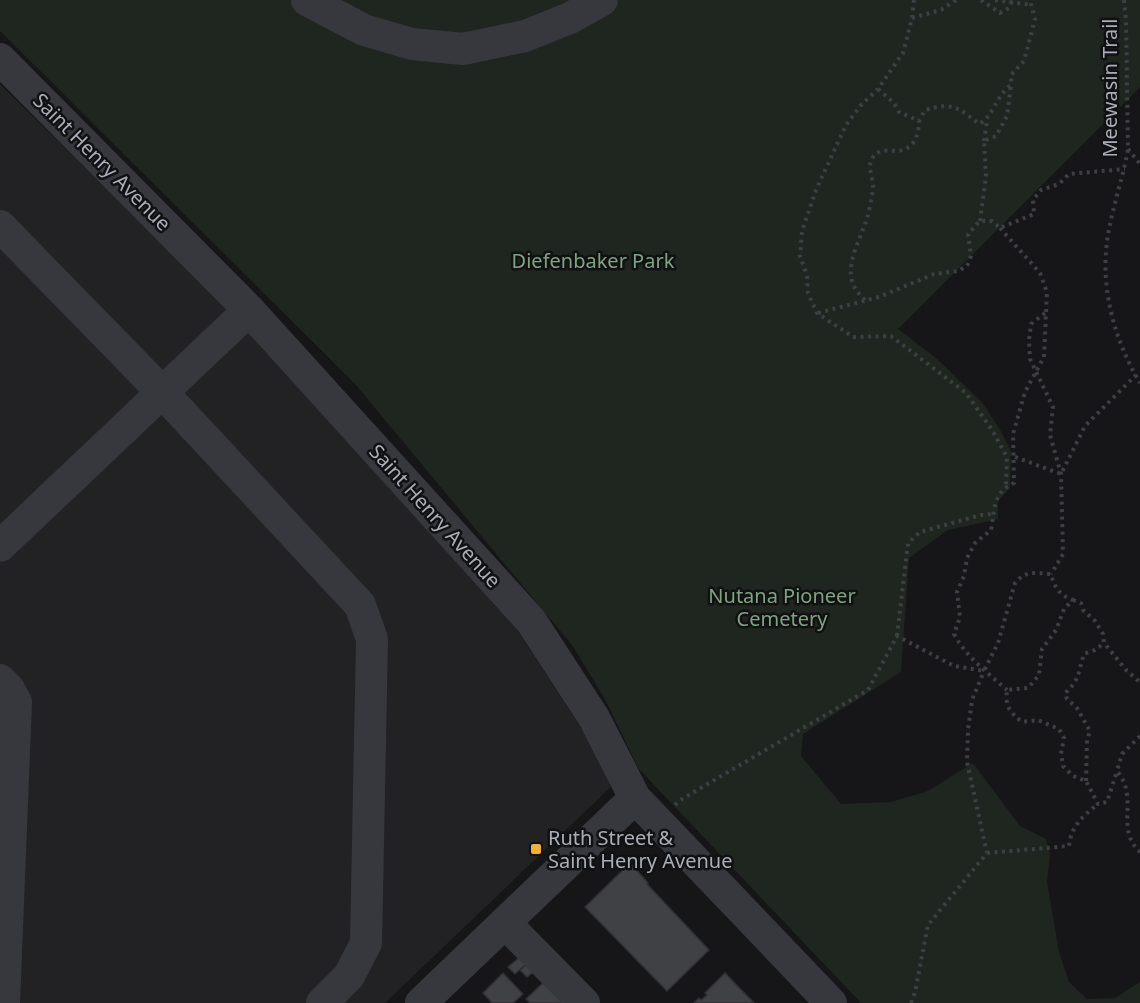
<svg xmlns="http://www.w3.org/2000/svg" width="1140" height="1003" font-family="'Noto Sans',sans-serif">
<rect width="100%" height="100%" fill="#161618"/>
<!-- built -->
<path fill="#222225" d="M0,84l215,211 299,330 102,157 -231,221h-385z"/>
<!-- green -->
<path fill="#1e261f" d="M0,0h1140v87l-242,242 38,29 46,44 20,31 9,18 -1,37 -12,13v18l-50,11 -39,28 -8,114 -98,62 -2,22 40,48 50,-2 37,-11 45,-28 47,63 26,13 4,15 -3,28 12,70 10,30 18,17 28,-1 25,-16v21h-279l-223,-235 -32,-67 -34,-56 -217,-261 -355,-353z"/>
<!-- building -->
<g fill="#404145" stroke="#303034" stroke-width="1.5">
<path d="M630,863l18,20 -1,1 62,66 -42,41 -82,-84z"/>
<path d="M520,957l6,7 -11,10 -7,-7z"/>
<path d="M526,965l7,7 -6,5 -7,-7z"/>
<path d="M503,973l20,21 -10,9h-21l-9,-10z"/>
<path d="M725,973l29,30h-60l5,-5 2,2 6,-5 -2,-2z"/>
<path d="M546,980l21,23h-37l-4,-4z"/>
</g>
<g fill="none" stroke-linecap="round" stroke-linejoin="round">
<!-- path -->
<g stroke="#3d3f44" stroke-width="4" stroke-dasharray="3 4.5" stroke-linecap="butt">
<path d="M914,0l-2,18 -9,35 -25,36 -17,16 -15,20 -30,65 -14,41 -2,26 7,18 1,18 9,20 36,24 38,-1 75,57 26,37 15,27 -1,29"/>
<path d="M981,0l19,13 9,-5 3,-8"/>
<path d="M995,0l37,5"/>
<path d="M1124,0l2,21 2,128c-4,24 -12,47 -17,71 -14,57 0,114 29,163"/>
<path d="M912,18l29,-8 15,-10"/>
<path d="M878,89l16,14 5,9 20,9 6,-11c27,-8 33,-3 54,14 14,-7 17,-28 32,-39v-10l13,-14 11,-42 -5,-19"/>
<path d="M984,141l3,-20"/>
<path d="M1128,149l12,15"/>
<path d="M980,221l6,-45 -2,-35 12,-5 11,-20 4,-31"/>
<path d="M1000,228l40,45 7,19 -3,65 -19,35 -12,42 1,49c-22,10 -19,27 -23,47l-16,13 -8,15 -3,18 -7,16 3,25 -6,17c13,24 34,39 53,56"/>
<path d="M865,300c-7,-7 -12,-12 -14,-23 -2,-18 8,-36 14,-53 3,-6 7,-28 8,-35 1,-10 -7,-23 0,-32 8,-11 20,-4 30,-7 13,-4 16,-18 16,-29"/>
<path d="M818,313l61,-16 55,-23 24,-3 9,-5 4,-10 -3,-22 12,-13h12l8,7 34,-14 -1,-14 8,-10 18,-6 10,-10 56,-5"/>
<path d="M1045,313l-14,11 -2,16 1,19 23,48 -3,28 11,39 2,80 -12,20"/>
<path d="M1015,457l46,17 24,-48 51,-51"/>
<path d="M1073,600l8,3 2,7 12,11 8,13 1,9 23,28 13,11"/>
<path d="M897,636l11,-93 12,-11 61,-17 12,-1"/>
<path d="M1140,736l-18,18 -5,17c23,27 -3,57 23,81"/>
<path d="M1086,781l1,-41 3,-9 -13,-23 -10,-9 -2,-6c15,-13 13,-21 19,-39l11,-4 9,-7"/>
<path d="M675,805l7,-6 186,-109 29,-54 57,30 30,5 14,-28 17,-60c11,-13 20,-10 36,-9 3,13 9,22 22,26l-9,9 -8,21 -14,19 -3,26 -11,13 -21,2c-2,17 3,22 15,32l16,-2 21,9 5,9 -3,16 2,12 10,10 13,5 12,23 9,-2 10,-31"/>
<path d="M987,853l82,-7c2,-20 14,-30 29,-42"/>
<path d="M911,1003l4,-11 13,-67 59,-72 -20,-91 1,-32 4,-30 12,-29"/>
</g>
<!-- minor -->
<g stroke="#37383d" stroke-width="32">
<path d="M307,0l57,30 48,14 51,5 62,-13 45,-18 32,-18"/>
<path d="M0,59l249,251 282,311 63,97 41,80 196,205"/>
<path d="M0,226l162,166 198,213 12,34 -6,304 -17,33 -27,27"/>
<path d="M0,546l249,-236"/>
<path d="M0,680l9,9 7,13 -12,301"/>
<path d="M505,923l79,80"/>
<path d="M421,1003l214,-205"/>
</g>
</g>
<!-- markers -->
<rect fill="#f2b134" stroke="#111113" stroke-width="2" x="530" y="843" width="12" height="12" rx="3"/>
<g text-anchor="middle" stroke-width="5" stroke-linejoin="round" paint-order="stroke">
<!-- street labels -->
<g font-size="20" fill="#a8adb8" stroke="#111113">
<text transform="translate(1110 88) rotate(-90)" y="7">Meewasin Trail</text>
<text transform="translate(102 162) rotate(45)" y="7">Saint Henry Avenue</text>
<text transform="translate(435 516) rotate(48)" y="7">Saint Henry Avenue</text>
</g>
<!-- park labels -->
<g font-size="20" fill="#7fa381" stroke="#111113">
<text x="593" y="268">Diefenbaker Park</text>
<text x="782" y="603">Nutana Pioneer<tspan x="782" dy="23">Cemetery</tspan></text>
</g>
<!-- poi labels -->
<g font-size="20" fill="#a8adb8" stroke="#111113" text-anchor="start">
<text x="548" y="845">Ruth Street &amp;<tspan x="548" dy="23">Saint Henry Avenue</tspan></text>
</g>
</g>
</svg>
